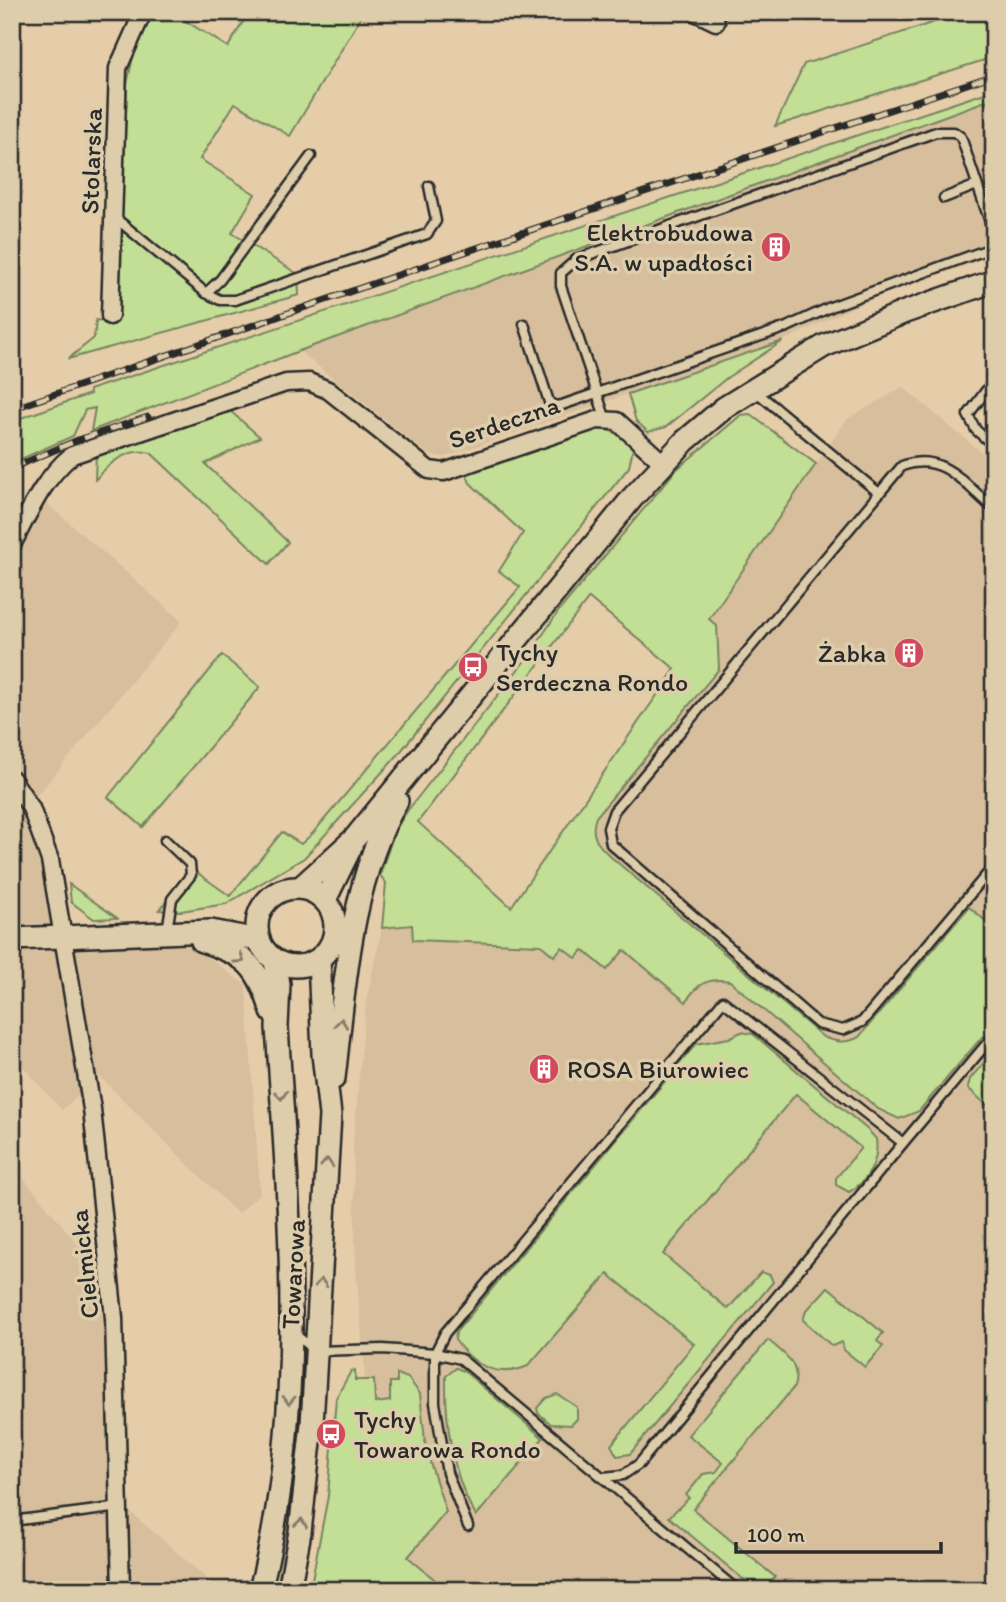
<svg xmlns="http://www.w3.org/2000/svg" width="1006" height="1602" font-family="Itim,sans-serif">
<rect width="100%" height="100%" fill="#e5cda9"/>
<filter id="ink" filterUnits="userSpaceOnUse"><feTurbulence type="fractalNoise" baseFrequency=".0143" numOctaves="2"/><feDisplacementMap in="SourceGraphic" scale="14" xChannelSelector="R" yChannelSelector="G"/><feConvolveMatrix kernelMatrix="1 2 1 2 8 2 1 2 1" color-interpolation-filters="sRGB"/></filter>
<g filter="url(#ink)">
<!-- built -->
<g fill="#d7be9d">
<path d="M994,98v157l-130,47 -81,39 -338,116 -16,-2 -130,-104z"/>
<path d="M903,387l91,76v1127h-659l18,-70 12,-149 -9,-103 -3,-124 13,-143 16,-73 130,-21 335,-488z"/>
<path d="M44,501l138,120 -142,171 -19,17 20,57 16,81 134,-2 55,40 14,208 -22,21 -139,-138 -37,34 -50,-56v-492z"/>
<path d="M12,1164l89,109 9,221 110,96h-208z"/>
</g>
<!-- green -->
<g fill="#c3de95" stroke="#778460" stroke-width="2" fill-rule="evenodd">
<path d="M153,12h18l57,35 21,-35h115l-74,124 -55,-33 -35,56 55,35 -23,39 66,41 1,21 -231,64 26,-21 2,-18 22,2 9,-238 8,-36z"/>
<path d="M966,12h28v45l-219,69 29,-62z"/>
<path d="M994,90v8l-695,253 -208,80 4,-23 -10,2 -12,26 -61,27v-42l78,-27 -1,-4z"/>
<path d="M783,341l-55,36 -62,50 -18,5 -12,-11 -8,-27z"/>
<path d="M229,410l31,27 -55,27 83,78 -19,22 -118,-111c-22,-7 -43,11 -56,27l1,-26z"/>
<path d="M750,414l66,50 -107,155 8,7 2,43 -123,148c-7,19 2,28 15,40l212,180c13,5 23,7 36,0l110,-130 25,21v95l-75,88 -20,8 -21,-10 -148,-128c-21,-4 -34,3 -44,21l-62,-52 -17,20 -24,-20 -7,8 -14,-11 -8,9 -13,-11 -128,-5 -1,-15 -30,3 4,-45 -6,-8 15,-45 13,-20 119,-152 31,-46 118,-142 65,-55zM589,598l86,71 -164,238 -93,-85z"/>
<path d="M589,428c18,1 32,3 44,20l-4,19 -232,289 -93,102 -78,46 -45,7 -22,-1 33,-41 38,27 52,-64 19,12 12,-11 207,-246 -21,-16 24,-38 -53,-50 -5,-13z"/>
<path d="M222,655l38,32 -117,140 -35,-30z"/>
<path d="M69,884l48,34 -23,1 -23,-17z"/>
<path d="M741,1032l12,2 116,97 7,8c3,21 -7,42 -27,53l-13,-7v-7l25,-30 -65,-54 -133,160 65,55 33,-37 9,3 3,7 -143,172 -13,2 -6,-11 83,-101 -86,-70 -80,92c-30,13 -54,0 -73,-26l1,-8 240,-288 33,-6z"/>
<path d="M994,1051v61l-26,-24 2,-9z"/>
<path d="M828,1287l55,46 -6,8 6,5 -18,21 -21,-17 -2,-8 -10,4 -29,-26 3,-9z"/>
<path d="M768,1340c16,14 33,23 26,47l-101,122 82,68 -5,7 6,6h-20l-87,-73 20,-19 -3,-3 17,-21 13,-2 7,-9 -35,-28z"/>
<path d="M456,1368l8,3 79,67 -67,78c-24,-40 -31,-94 -30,-140z"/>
<path d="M355,1370v10h19l1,23 15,-2v-19h7v-8l11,4 12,16 6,56 20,62 -38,45 39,33h-137l18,-94 8,-98 15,-27z"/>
<path d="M557,1394l20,13v12l-6,6 -20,-1 -13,-11 -1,-5 9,-10z"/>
</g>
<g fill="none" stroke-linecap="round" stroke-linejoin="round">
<!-- service casing -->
<g stroke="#2b2b2b" stroke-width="13">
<g id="service">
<path d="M944,198l33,-13"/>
<path d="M113,216l93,77 14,7h15l192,-66 9,-13 -7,-35"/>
<path d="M206,293l14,-13 91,-124"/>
<path d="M524,324l25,78 6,4 7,-1 225,-78 46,-21 161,-59"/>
<path d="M994,380l-26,35 8,15 18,16"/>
<path d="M754,390l125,103"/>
<path d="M606,420l-45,-134v-13l16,-14 359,-127h18l7,5 33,97"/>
<path d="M994,509c-30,-25 -51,-58 -92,-43l-288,345 -6,17 3,16 207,180 25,6 19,-8 132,-156"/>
<path d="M165,840l25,24 1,11 -19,24 -5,32"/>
<path d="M294,1334l23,17 66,-2 52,4 10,-20 278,-332 180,142 91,-108"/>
<path d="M603,1477l20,-2 16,-11 264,-321"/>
<path d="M12,1521l108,-14"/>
<path d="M468,1526l-21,-53 -12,-70v-50l26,6 276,231"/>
</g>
</g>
<!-- minor casing -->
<g stroke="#2b2b2b" stroke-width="21">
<g id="minor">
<path d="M695,12l21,10"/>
<path d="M110,316l8,-248 25,-56"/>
<path d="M12,545c17,-33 31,-66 60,-90l214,-72 23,-1 19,8 101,80 15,2 153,-52 20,1 46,42"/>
<path d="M12,779l19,29 19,52 42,249 22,209 7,272"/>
</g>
</g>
<!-- tertiary casing -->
<g stroke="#2b2b2b" stroke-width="26">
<g id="tertiary">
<circle cx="296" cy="927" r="39"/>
<path d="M300,888l55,-50 278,-341 52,-56 39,-33 100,-62 81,-34 89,-31"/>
<path d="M325,900l26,-53"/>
<path d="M12,939l199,-8 48,9"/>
<path d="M202,941c46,15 56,25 70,71"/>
<path d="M334,1078c11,-93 16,-195 63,-277"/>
<path d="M260,1590c48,-183 29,-376 17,-563l2,-43 -4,-23"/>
<path d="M289,1590l11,-58 12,-108 18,-309 -7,-61 -4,-95"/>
</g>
</g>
<!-- service -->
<use href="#service" stroke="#decdab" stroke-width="8"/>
<!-- minor -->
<use href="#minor" stroke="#decdab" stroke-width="16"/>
<!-- tertiary -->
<use href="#tertiary" stroke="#decdab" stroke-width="21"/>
<!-- rail casing -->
<g stroke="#2b2b2b" stroke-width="7">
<g id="rail">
<path d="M12,409l432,-150 550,-184"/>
<path d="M12,468l66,-28 70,-23"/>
</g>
</g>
<!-- rail -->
<use href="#rail" stroke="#decdab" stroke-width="4.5" stroke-dasharray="13" stroke-linecap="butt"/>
</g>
<!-- one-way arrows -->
<defs><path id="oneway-chevron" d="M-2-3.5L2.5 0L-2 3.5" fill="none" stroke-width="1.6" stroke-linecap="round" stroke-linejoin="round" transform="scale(1.75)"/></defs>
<g stroke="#847c6b">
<use href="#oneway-chevron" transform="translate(240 959) rotate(35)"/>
<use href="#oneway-chevron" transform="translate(341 1023) rotate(-83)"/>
<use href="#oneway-chevron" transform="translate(281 1095) rotate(87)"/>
<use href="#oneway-chevron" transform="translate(327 1163) rotate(-87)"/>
<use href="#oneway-chevron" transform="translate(321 1283) rotate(-87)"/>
<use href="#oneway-chevron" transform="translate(289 1400) rotate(92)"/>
<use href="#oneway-chevron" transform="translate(301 1523) rotate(-82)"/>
</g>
</g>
<!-- icons -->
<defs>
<g id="building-disc" transform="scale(1.575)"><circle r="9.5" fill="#d1495b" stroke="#decdab"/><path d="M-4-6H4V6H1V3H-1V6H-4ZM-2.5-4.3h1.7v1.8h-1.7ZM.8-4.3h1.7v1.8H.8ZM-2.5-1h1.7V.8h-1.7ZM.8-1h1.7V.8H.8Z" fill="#fff"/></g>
<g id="bus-disc" transform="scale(1.575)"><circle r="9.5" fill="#d1495b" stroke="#decdab"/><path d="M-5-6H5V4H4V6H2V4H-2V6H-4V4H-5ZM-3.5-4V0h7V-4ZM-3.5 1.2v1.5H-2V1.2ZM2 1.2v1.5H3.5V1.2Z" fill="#fff"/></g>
</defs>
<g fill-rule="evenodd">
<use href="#building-disc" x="776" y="247"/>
<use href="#building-disc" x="909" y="653"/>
<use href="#bus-disc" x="473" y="667"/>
<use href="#building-disc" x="544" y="1069"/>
<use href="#bus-disc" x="331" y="1434"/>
</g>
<g text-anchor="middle" stroke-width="7" stroke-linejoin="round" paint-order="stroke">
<!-- street labels -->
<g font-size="26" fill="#2b2b2b" stroke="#decdab">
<text transform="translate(91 161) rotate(-88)" y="9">Stolarska</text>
<text transform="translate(504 422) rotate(-19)" y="9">Serdeczna</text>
<text transform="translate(84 1264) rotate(-96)" y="9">Cielmicka</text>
<text transform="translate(293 1274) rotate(-87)" y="9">Towarowa</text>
</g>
<!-- poi labels -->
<g font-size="26" fill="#2b2b2b" stroke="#decdab" text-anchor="start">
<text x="753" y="241" text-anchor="end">Elektrobudowa<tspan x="753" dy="30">S.A. w upadłości</tspan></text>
<text x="496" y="661">Tychy<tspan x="496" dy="30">Serdeczna Rondo</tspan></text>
<text x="886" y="662" text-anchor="end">Żabka</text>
<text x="567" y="1078">ROSA Biurowiec</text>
<text x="354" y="1428">Tychy<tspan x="354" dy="30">Towarowa Rondo</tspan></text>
</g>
</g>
<!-- margin -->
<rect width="1006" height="1602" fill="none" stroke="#decdab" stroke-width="42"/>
<rect x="21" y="21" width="964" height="1560" fill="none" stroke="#2b2b2b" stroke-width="2.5" filter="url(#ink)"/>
<!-- scale -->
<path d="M736 1542v10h205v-10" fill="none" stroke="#2b2b2b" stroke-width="3.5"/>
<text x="747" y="1542" font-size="21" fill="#2b2b2b" stroke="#decdab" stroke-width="5" paint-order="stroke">100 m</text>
</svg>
